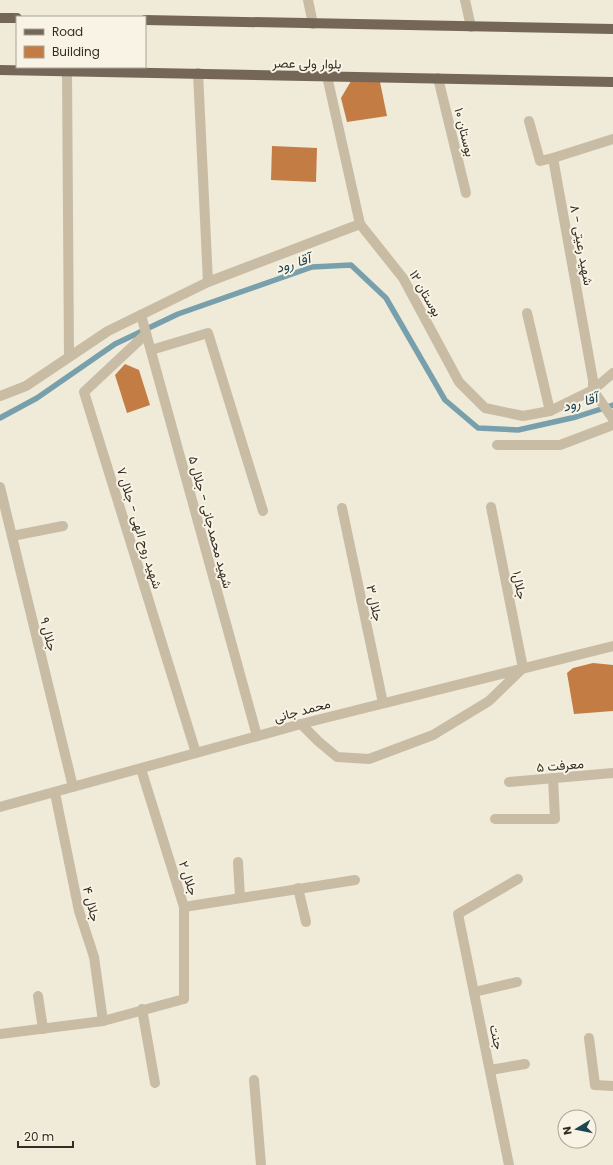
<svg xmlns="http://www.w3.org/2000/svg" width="613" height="1165" font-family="Poppins,Vazirmatn,sans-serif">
<rect width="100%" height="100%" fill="#f0ead8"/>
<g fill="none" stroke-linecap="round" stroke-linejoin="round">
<!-- stream -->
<path stroke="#78a0ac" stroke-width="5.5" d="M0,418l37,-20 78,-54 63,-30 134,-47 39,-2 35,33 59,102 33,28 40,2 58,-13 37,-12"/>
</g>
<!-- building -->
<g fill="#c37c44">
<path d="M351,81l29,1 7,34 -40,6 -6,-24z"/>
<path d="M272,146l45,2 -1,34 -45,-2z"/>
<path d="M125,364l14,6 11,35 -23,8 -12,-38z"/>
<path d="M593,663l20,2v46l-39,3 -7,-41 6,-5z"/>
</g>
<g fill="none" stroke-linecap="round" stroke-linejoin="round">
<!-- street -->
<g stroke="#c8bca5" stroke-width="10">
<path d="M308,0l5,24"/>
<path d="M465,0l6,27"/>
<path d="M67,71l2,286"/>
<path d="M198,73l10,209"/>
<path d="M327,76l33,148 43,54 56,104 26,26 38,8 27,-5 43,-21 20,-17"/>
<path d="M438,78l28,115"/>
<path d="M529,121l11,40 13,-3 40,222v10"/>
<path d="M553,158l60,-19"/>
<path d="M527,313l23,98"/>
<path d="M141,315l116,421"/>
<path d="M146,334l-62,58 112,361"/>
<path d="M151,350l57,-17 55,178"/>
<path d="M593,390l20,29"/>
<path d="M0,396l26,-10 82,-55 100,-49 152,-58"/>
<path d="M497,445h63l53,-20"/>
<path d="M0,487l73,300"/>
<path d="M342,508l41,195"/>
<path d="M12,536l51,-10"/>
<path d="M301,724l17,17 19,16 32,2 64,-24 56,-34 34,-33 -32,-161"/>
<path d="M509,782l104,-9"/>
<path d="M55,793l24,118 15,46 9,64"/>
<path d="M0,807l301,-83 312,-78"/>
<path d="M495,819h60l-2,-41"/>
<path d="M238,862l2,35"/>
<path d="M298,888l8,34"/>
<path d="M184,907l171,-27"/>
<path d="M474,992l43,-10"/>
<path d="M38,996l5,33"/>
<path d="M142,1009l13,74"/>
<path d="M0,1034l103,-13 81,-22v-92l-43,-138"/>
<path d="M589,1038l6,47 18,1"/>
<path d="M490,1070l35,-6"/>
<path d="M254,1080l7,85"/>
<path d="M509,1165l-51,-251 60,-35"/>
</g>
<!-- primary -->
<g stroke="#756757" stroke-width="10">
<path d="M0,18h17"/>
<path d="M145,20l468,9"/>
<path d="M0,70l613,12"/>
</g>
</g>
<g text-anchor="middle" stroke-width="4" stroke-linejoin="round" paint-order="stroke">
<!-- street labels -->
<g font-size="13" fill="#332d26" stroke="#f8f3e4">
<text transform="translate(307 63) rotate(1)" y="5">بلوار ولی عصر</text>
<text transform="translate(465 132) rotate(76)" y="5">بوستان ۱۰</text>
<text transform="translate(582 245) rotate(80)" y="5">شهید رعیتی - ۸</text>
<text transform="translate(426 293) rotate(60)" y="5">بوستان ۱۲</text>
<text transform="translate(211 522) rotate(75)" y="5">شهید محمدجانی - جلال ۵</text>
<text transform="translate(140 528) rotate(73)" y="5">شهید روح الهی - جلال ۷</text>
<text transform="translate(520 585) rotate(79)" y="5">جلال۱</text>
<text transform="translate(375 603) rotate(78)" y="5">جلال ۳</text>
<text transform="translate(49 634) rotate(76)" y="5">جلال ۹</text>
<text transform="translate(302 710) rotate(-15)" y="5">محمد جانی</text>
<text transform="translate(560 765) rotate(-5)" y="5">معرفت ۵</text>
<text transform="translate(189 878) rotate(72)" y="5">جلال ۲</text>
<text transform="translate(92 904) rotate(76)" y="5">جلال ۴</text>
<text transform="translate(497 1037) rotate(78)" y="5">جنت</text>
</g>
<!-- water labels -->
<g font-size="14" font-style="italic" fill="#1d4553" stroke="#f8f3e4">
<text transform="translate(293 263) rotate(-17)" y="5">آقا رود</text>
<text transform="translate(580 402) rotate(-16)" y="5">آقا رود</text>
</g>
</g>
<!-- legend -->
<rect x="16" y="16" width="130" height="52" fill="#f8f3e4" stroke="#a9a498"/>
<rect x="24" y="29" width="20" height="6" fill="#756757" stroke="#a9a498"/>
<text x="52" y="36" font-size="12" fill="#332d26">Road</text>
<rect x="24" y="46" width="20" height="12" fill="#c37c44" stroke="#a9a498"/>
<text x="52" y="56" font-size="12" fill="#332d26">Building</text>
<!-- north arrow -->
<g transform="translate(577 1129) rotate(260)"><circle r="19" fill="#f8f3e4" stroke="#a9a498"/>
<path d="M0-3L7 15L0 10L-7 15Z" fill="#1d4553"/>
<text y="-6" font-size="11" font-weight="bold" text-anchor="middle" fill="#332d26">N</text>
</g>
<!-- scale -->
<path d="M18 1141v6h55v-6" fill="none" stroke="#332d26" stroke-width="2"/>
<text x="24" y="1141" font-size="12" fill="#332d26" stroke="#f8f3e4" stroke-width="3" paint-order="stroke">20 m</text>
</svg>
